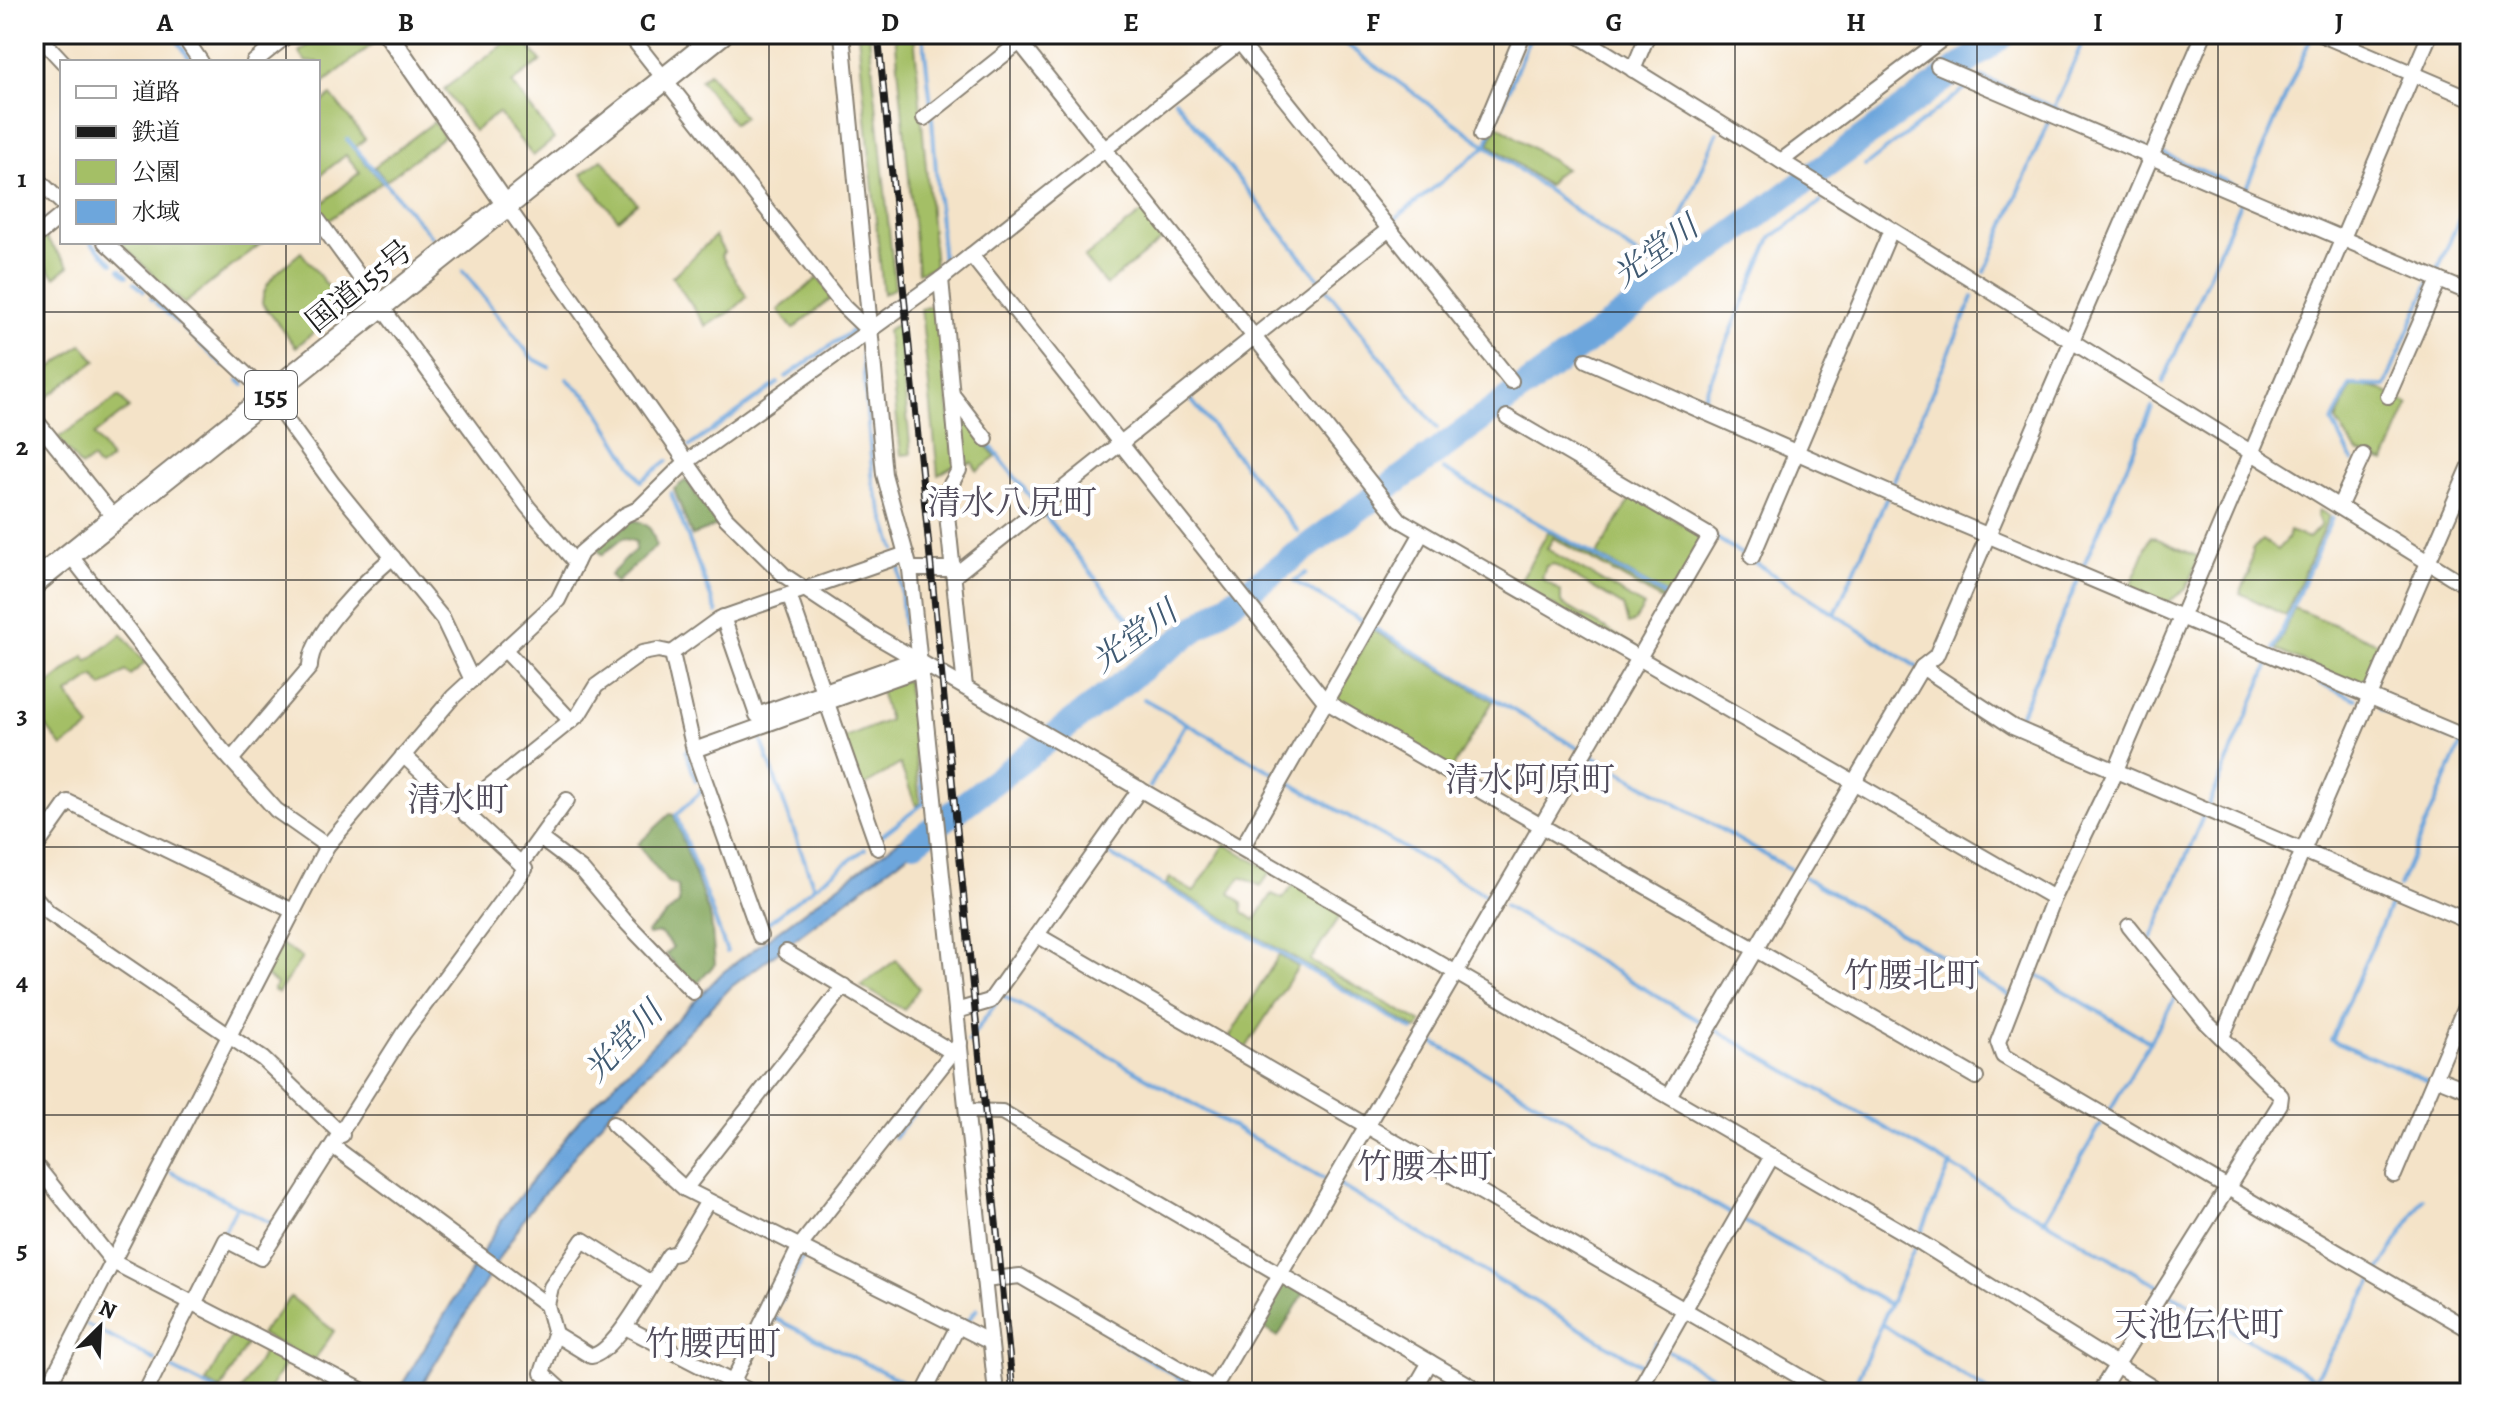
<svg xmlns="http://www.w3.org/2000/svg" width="2504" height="1427" font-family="Alegreya,'Noto Serif JP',serif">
<rect width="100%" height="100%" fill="#fff"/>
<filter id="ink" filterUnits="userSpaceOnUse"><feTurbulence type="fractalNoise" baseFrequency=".0125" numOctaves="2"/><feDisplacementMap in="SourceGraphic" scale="16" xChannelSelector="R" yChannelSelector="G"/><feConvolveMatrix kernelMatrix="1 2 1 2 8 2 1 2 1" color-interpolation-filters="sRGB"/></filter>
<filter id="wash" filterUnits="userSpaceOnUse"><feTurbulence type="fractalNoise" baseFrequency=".006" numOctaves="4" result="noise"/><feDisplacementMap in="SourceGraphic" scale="32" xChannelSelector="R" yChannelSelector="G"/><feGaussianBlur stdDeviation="1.8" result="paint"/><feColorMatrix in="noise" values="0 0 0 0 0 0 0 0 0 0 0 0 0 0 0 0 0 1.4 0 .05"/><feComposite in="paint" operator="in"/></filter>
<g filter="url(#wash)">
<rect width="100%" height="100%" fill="#f4e3c8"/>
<!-- green -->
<g fill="#a4bf66" stroke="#606e41" stroke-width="2">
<path d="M322,34h51l5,6 -56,44 -4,-6v-16h-12l-7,-10z"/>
<path d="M518,34l23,27 -29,22 42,56 -21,17 -35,-43 -24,18 -30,-42z"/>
<path d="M858,34h11l26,254 -12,6z"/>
<path d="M895,34h19l21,233 -17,6z"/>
<path d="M709,73l35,44 -10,7 -34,-44z"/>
<path d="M331,95l34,44 -11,10 28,33 -56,40 -8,-15 42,-35 -14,-17 -28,22v-72z"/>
<path d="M434,122l10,14 -58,45 -12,-14z"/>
<path d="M1497,125l68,44 -10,6 -7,11 -59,-42z"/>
<path d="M602,159l35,44 -19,16 -36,-45z"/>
<path d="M1147,209l21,26 -62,50 -22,-27z"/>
<path d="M43,235l26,31 -14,11 -21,-24v-11z"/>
<path d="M715,236l9,16 -3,3 26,42 -15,14 -26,15 -34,-49z"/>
<path d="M119,242h144l-79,62z"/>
<path d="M301,252l43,55 -48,40 -34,-44c2,-25 21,-35 39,-51z"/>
<path d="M818,278l15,19 -40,32 -15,-19z"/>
<path d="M937,304l18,161 -17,10 -17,-166z"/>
<path d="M898,324l13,130 -10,1 -14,-125z"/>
<path d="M82,344l14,17 -62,46v-26z"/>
<path d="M2360,385l22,5 27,15 -24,57 -28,-10 -21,-31 15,-35z"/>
<path d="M119,396l10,12 -35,27 17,24 -12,9 -7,-9 -11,8 -23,-29z"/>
<path d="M964,418l32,39 -19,14 -5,-9 -9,4 -3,-46z"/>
<path d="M1633,495l66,39 4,8 -33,55 -73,-42z"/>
<path d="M2319,510l10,6 -43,100 -46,-23 9,-19 3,-25 11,-9 14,10 10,-11 2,-8 20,7 12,-13 -4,-9z"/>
<path d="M1548,532l120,68 -1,3 -114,-65 -6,11 97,57 -10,16 -6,2 -5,-18 -70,-42 -7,2 -4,13 19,12v12l78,45 -6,4 -115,-67z"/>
<path d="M2151,536l48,21 -13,32 -21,15 -36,-15z"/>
<path d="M2294,608l94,39 -18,40 -6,2 -88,-39z"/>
<path d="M1372,630l121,71 -41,68 -118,-68z"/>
<path d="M122,634l23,29 -15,12 -4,-4 -24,16 -8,-11 -26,18 22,34 -28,19 -28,-37v-14l50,-40 4,5z"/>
<path d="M907,680l13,123 -4,3 -16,-42 -39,24 -18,-49 46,-19 -10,-32z"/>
<path d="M1225,844l46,27 -10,15 -20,-9 -11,16 12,10 1,9 12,8 17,-26 11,5 11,-15 49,28 -33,49 112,62 -4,7 -252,-146 4,-6 24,14z"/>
<path d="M281,944l21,14 -24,35 -5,-3 4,-6 -12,-9z"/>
<path d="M1279,955l19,12 -54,84 -17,-10z"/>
<path d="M896,960l23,28 -15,22 -43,-24z"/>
<path d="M291,1297l43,34 -20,30 -54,-27z"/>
<path d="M235,1329l15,8 -29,53 -15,-8z"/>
<path d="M267,1346l22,11 -22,36h-27z"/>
</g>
<!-- forest -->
<g fill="#83a65b" stroke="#50613c" stroke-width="2">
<path d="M686,480l32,45 -26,11 -18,-47z"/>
<path d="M633,520c16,3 20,10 23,26l-40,37 -6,-8 25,-25 1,-8 -13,-4 -21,17 -6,-7z"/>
<path d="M670,814l4,1 37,105 4,44 -17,19 -9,-2 -23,-27 7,-7 -13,-14 -12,2 -1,-3 32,-29 -1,-17 -11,-4 -29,-38z"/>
<path d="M1285,1282l19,11 -26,44 -22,-13 24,-41z"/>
</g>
<!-- water -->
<path fill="#6da6dc" stroke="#44617c" stroke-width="2" d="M934,814l2,19 -205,154 -122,126 -82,101 -110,179h-20l108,-178 74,-95 143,-147z"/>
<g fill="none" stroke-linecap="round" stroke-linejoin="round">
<!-- stream -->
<g stroke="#6da6dc" stroke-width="4">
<path d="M173,34l19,28"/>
<path d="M923,34l8,71"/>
<path d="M1332,34l323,234 8,-6 54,-129"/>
<path d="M1962,67l11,5"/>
<path d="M1980,76l165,71"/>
<path d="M1175,100l144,179"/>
<path d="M2054,108l32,-74"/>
<path d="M932,118l11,147"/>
<path d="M347,139l85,98"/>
<path d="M2164,154l75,33"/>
<path d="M1865,166l102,-79"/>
<path d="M2245,190l67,-155"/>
<path d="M1390,223l96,-77 45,-112"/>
<path d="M34,229l15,-12"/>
<path d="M91,242l22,21"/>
<path d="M120,269l7,7"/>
<path d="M463,271l69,87 17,9"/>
<path d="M2437,271l33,-77"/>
<path d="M1985,272l64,-152"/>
<path d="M134,283l10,8"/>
<path d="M1325,287l112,141"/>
<path d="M151,298l2,2"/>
<path d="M156,303l22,20"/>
<path d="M878,313l59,-43"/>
<path d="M183,328l41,38"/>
<path d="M862,352l11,131 22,67"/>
<path d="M1564,356l14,6"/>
<path d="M786,377l70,-49"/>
<path d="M567,379l25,22 49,80 26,-20"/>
<path d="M239,380l5,5"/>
<path d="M2163,382l78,-182"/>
<path d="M1188,396l110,135"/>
<path d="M1700,405l71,-167 50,-36"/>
<path d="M1444,436l5,6"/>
<path d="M988,443l48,61"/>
<path d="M690,446l88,-63"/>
<path d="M1425,460l9,4"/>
<path d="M2353,461l-21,-39 18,-37 35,1 44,-103"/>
<path d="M1443,469l224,128"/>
<path d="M1891,487l82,-190"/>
<path d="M671,493l46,120"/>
<path d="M1043,513l104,129 -12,9"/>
<path d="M1715,537l202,130"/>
<path d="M1305,540l5,5"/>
<path d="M1292,558l7,7"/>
<path d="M899,562l5,67 6,19"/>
<path d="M2082,569l70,-162"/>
<path d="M1306,573l-12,8 72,42"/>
<path d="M1835,614l52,-117"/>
<path d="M1374,628l205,121"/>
<path d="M2274,649l58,-131"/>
<path d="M1142,660l4,6"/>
<path d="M1123,683l5,8"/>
<path d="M2321,684l35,15"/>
<path d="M1144,699l133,76"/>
<path d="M2380,709l90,38"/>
<path d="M2017,723l61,-143"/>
<path d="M760,736l54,151 -49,38"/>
<path d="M688,748l-2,3 10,30"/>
<path d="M1589,754l206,118"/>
<path d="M1287,781l204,117"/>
<path d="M1150,787l36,-64"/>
<path d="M700,789l1,3 -25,23 51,137"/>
<path d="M2208,807l62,-145"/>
<path d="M881,836l43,-33 -12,-127"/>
<path d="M1104,851l309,179"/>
<path d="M1804,877l206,119"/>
<path d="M2399,886l62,-142"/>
<path d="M814,887l51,-38"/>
<path d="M2395,894l-64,146 97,41"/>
<path d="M1504,906l202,119"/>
<path d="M2149,945l55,-131"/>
<path d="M2030,971l120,71"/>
<path d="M1002,995l326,186"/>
<path d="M1716,1030l444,257"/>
<path d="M1424,1037l307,177"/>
<path d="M968,1042l28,-39"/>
<path d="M2443,1088l27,12"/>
<path d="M2110,1110l66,-114"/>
<path d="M894,1138l49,-62"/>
<path d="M171,1172l66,34 -14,27"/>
<path d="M1339,1185l302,180"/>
<path d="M237,1206l36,18"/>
<path d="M1744,1221l145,83"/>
<path d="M2044,1221l57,-97"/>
<path d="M1921,1233l30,-69"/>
<path d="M2379,1271l44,-73"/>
<path d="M2171,1294l168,99"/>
<path d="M780,1302l24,-47"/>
<path d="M772,1317l148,73"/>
<path d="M962,1321l4,2 11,-14"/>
<path d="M1881,1324l110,69"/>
<path d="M87,1325l68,35"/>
<path d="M1110,1337l95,56"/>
<path d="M762,1339l10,-21"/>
<path d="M1669,1351l71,42"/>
<path d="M166,1366l54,27"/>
<path d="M2315,1379l58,-98"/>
<path d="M1626,1393l30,-50"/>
<path d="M1851,1393l64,-146"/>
</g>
<!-- river -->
<path stroke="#6da6dc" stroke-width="26" d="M915,842l241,-184 849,-624"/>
</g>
</g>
<g filter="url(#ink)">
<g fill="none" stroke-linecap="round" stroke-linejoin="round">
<!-- minor casing -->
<g stroke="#888072" stroke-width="18">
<g id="minor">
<path d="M37,34l26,28"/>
<path d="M182,34l19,28"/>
<path d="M629,34l215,273 25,24"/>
<path d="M842,34l42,440 26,95 86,824"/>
<path d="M1013,34l387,486 654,378"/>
<path d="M1233,34l278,347"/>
<path d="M1576,34l894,554"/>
<path d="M2320,34l150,64"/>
<path d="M2430,34l-314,736 -62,128 -56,144 5,14 467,274"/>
<path d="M254,62l35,-28"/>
<path d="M1938,66l532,227"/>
<path d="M1633,70l15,-36"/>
<path d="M924,118l106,-84"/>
<path d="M1481,135l42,-101"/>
<path d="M1781,161l168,-127"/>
<path d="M34,176l28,27"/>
<path d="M506,205l220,313 59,58 84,56 1054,612 238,149"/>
<path d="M318,220l210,287 48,56"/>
<path d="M34,238l28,-23"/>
<path d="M105,242l164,154 64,88 110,135 29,61"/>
<path d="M971,255l354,446 651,376"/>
<path d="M941,279l18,191 -14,25 20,192"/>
<path d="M1586,360l344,151 540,228"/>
<path d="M2388,396l51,-116"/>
<path d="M954,397l32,42"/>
<path d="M34,418l81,101"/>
<path d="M2339,507l24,-52"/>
<path d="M70,555l152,195 54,60 51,36"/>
<path d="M1752,557l139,-327"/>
<path d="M910,569h44"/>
<path d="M955,575l433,-345"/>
<path d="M789,595l89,253"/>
<path d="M723,617l34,98 158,-56"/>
<path d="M505,650l66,71"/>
<path d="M1922,667l91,60 457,195"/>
<path d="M694,750l226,-81"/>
<path d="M403,755l118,109"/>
<path d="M231,760l79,-93c-1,-32 58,-89 83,-110"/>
<path d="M466,815l16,-23 97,-78 17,-28 46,-33 16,-3 14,3"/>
<path d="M541,839l41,31 42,50 69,72"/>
<path d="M1242,848l180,-315"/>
<path d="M34,850l34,-48 225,109"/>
<path d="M34,896l14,16 215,147 79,76"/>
<path d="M1037,935l791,458"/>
<path d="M760,936l-66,-186 -22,-97 47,-34 187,-65"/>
<path d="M786,952l166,100"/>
<path d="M956,1011l34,-10 150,-212"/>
<path d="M2222,1037l248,-571"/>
<path d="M2435,1077l35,14"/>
<path d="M1669,1096l253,-429 14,-11 268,-622"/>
<path d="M967,1111l35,1 481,281"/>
<path d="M613,1124l72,65 305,153"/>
<path d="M334,1147l213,158 8,29 -13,39 22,20"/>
<path d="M34,1163l79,99 254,131"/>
<path d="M2394,1175l76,-180"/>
<path d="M685,1189l159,-203"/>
<path d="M984,1280l36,-4 201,117"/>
<path d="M194,1304l32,-64 35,18 142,-224 122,-165 -4,-5 46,-64"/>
<path d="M547,1305l4,-18 32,-47 68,43"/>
<path d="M625,1327l128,66"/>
<path d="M555,1334l36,22c25,-3 63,-78 78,-101l8,-2 31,-52"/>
<path d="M1642,1384l15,9"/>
<path d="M45,1393l282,-547 126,-149 105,-97 23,-47 44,-38 13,-6 47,-46 256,-184 309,-245"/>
<path d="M145,1393l46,-91"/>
<path d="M727,1393l73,-147 160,-203"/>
<path d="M924,1393l34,-67"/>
<path d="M1211,1393l499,-857 -203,-119"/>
<path d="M1412,1393l18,-31"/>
<path d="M1637,1393l135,-237"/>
<path d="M2099,1393l181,-289 1,-8 -75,-74 -77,-96"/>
</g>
</g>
<!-- major casing -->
<g stroke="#888072" stroke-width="22">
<path id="major" d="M388,34l118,171"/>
</g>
<!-- highway casing -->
<g stroke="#888072" stroke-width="26">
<path id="highway" d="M34,583l687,-549"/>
</g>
<!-- minor -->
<use href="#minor" stroke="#fff" stroke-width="14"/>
<!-- major -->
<use href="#major" stroke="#fff" stroke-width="18"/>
<!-- highway -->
<use href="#highway" stroke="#fff" stroke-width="22"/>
<!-- rail casing -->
<g stroke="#1c1c1c" stroke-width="7">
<path id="rail" d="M878,34l135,1359"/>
</g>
<!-- rail -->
<use href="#rail" stroke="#fff" stroke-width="4" stroke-dasharray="12" stroke-linecap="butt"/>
</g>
</g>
<!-- grid -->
<path fill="none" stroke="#1c1c1c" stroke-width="2" stroke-opacity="0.55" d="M286,34v28M527,34v1359M769,34v1359M1010,34v1359M1252,34v1359M1494,34v1359M1735,34v1359M1977,34v1359M2218,34v1359M286,242v1151M34,312h2436M34,580h2436M34,847h2436M34,1115h2436"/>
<g text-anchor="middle" stroke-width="8" stroke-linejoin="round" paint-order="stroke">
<!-- shield labels -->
<rect fill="#fff" stroke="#606060" stroke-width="2" x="245" y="371" width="52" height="48" rx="6"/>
<g font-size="28" font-weight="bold" fill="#1c1c1c">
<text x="271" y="405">155</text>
</g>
<!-- street labels -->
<g font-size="30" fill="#1c1c1c" stroke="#fff">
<text transform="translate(359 286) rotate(-39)" y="10">国道155号</text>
</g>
<!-- water labels -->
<g font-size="32" font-style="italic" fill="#405a72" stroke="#fff">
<text transform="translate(1655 251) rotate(-36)" y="11">光堂川</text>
<text transform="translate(1134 636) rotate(-36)" y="11">光堂川</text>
<text transform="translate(623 1041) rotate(-46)" y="11">光堂川</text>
</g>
<!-- quarter labels -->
<g font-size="34" fill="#534e5d" stroke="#fff">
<text x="1012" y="514">清水八尻町</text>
<text x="1530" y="791">清水阿原町</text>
<text x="458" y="811">清水町</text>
<text x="1912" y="987">竹腰北町</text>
<text x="1425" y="1178">竹腰本町</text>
<text x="2199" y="1336">天池伝代町</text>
<text x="713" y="1355">竹腰西町</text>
</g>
</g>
<!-- margin -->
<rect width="2504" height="1427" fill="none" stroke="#fff" stroke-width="88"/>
<!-- legend -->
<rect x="60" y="60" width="260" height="184" fill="#ffffff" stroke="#a4a4a4" stroke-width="2"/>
<rect x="76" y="86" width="40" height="12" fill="#ffffff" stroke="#a4a4a4" stroke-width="2"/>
<text x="132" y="100" font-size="24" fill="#1c1c1c">道路</text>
<rect x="76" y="126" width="40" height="12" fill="#1c1c1c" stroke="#a4a4a4" stroke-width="2"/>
<text x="132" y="140" font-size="24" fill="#1c1c1c">鉄道</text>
<rect x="76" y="160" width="40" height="24" fill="#a4bf66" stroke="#a4a4a4" stroke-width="2"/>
<text x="132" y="180" font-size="24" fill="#1c1c1c">公園</text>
<rect x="76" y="200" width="40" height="24" fill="#6da6dc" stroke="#a4a4a4" stroke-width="2"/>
<text x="132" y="220" font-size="24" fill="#1c1c1c">水域</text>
<!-- north arrow -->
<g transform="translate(100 1327) rotate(24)" stroke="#ffffff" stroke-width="6" paint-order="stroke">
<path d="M0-6L14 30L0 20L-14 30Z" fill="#1c1c1c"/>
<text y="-12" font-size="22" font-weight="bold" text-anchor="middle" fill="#1c1c1c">N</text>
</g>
<rect x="44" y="44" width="2416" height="1339" fill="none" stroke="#1c1c1c" stroke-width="3"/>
<g font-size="26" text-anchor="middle" font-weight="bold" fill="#1c1c1c">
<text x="165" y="31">A</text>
<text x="406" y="31">B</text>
<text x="648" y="31">C</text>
<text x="890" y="31">D</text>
<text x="1131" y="31">E</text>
<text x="1373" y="31">F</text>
<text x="1614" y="31">G</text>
<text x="1856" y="31">H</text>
<text x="2098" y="31">I</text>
<text x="2339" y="31">J</text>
<text x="22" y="187">1</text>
<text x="22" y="455">2</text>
<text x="22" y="723">3</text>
<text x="22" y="990">4</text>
<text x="22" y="1258">5</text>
</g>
</svg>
